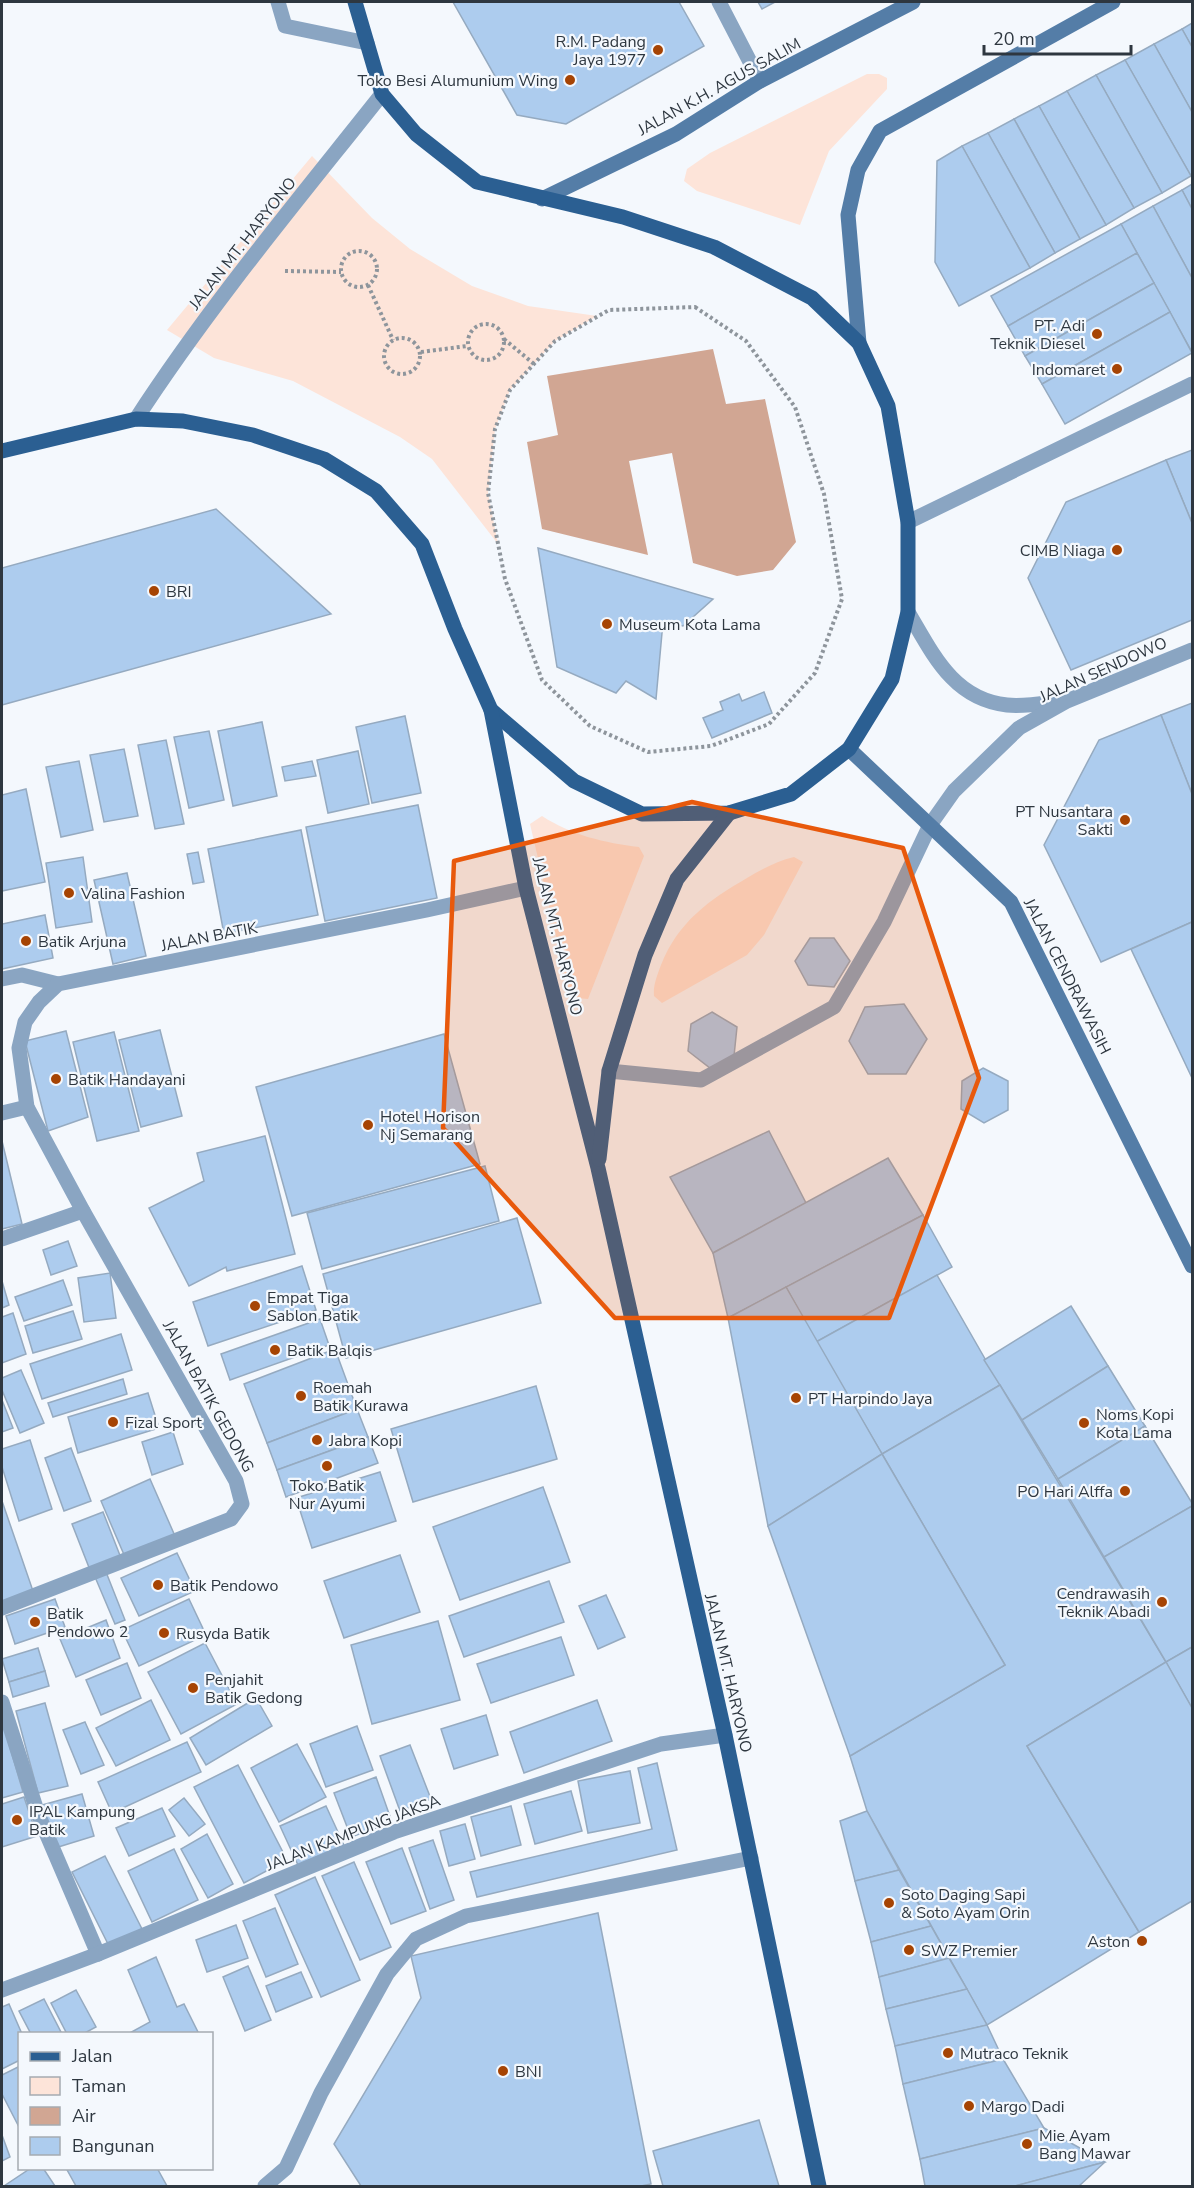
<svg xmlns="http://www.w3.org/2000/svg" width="1194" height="2188" font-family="'Nunito Sans',sans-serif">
<rect width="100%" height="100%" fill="#f4f8fd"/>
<!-- green -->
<g fill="#fde4d9">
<path d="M867,74h12l8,4v11l-58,62 -29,74 -103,-34 -13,-10 3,-12 23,-16z"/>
<path d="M312,156l60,62 38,31 62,37 56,20 69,10 -42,25 -45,49 -15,39 -7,64 10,51 -66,-85 -32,-22 -107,-56 -79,-23 -47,-28z"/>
<path d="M542,816c29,19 63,27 97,31l5,9 -56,143 -11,-1 -9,-11 -38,-163z"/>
<path d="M794,857l9,5 -39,73 -17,20 -85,48 -8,-7c-1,-11 3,-20 7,-31 17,-43 48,-65 86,-87 15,-9 30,-17 47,-21z"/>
</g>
<!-- water -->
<path fill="#d1a693" d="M713,349l13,55 39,-5 31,143 -23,28 -36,6 -44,-13 -21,-110 -43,8 19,94 -106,-26 -15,-87 31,-7 -11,-59z"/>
<!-- building -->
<g fill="#adccee" stroke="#95aac0" stroke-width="1.5">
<path d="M453,2h226l25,44 -138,78 -49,-9z"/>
<path d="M758,2h17l-13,7z"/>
<path d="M1192,23v24l-10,-18z"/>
<path d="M1182,29l10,18v65l-38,-68z"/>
<path d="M1154,44l38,68v63l-1,1 -66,-116z"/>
<path d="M1125,60l66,116 -29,17 -66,-118z"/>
<path d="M1096,75l66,118 -28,15 -67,-117z"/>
<path d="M1067,91l67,117 -28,17 -67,-119z"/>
<path d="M1039,106l67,119 -26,14 -66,-120z"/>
<path d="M1014,119l66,120 -25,14 -67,-120z"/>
<path d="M988,133l67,120 -25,15 -68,-122z"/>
<path d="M962,146l68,122 -71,38 -24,-44 2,-101z"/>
<path d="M1192,184v25l-10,-19z"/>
<path d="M1182,190l10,19v69l-39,-72z"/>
<path d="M1153,206l39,72v74l-71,-128z"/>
<path d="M1121,224l16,29 -129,73 -17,-30z"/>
<path d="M1137,253l17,30 -129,73 -17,-30z"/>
<path d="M1154,283l16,29 -128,72 -17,-28z"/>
<path d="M1170,312l22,41 -127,71 -23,-40z"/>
<path d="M1192,450v73l-26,-63z"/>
<path d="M1166,460l26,63v97l-121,50 -43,-92 38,-76z"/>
<path d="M216,509l115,105 -329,91v-137z"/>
<path d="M538,548l175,51 -30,27 -20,-4 -7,77 -30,-18 -10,12 -59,-26z"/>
<path d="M764,692l8,21 -60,25 -9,-20 20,-8 -3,-8 19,-8 3,7z"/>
<path d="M1192,703v91l-31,-79z"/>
<path d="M1161,715l31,79v128l-91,40 -57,-117 55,-105z"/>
<path d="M405,716l16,77 -49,10 -16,-76z"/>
<path d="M262,722l15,74 -44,10 -15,-75z"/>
<path d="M209,731l15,69 -35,8 -15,-71z"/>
<path d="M166,740l18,84 -29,5 -17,-84z"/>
<path d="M124,749l14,67 -34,6 -14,-67z"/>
<path d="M358,751l11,53 -41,9 -11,-53z"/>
<path d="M79,761l14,69 -32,7 -15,-70z"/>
<path d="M312,761l4,15 -31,5 -3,-14z"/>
<path d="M26,789l19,93 -43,9v-96z"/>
<path d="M418,805l19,93 -112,23 -19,-94z"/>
<path d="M301,830l17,85 -94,19 -16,-85z"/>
<path d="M198,852l6,30 -11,2 -6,-30z"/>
<path d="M83,857l9,65 -36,6 -10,-65z"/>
<path d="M127,873l19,83 -33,8 -19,-84z"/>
<path d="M45,915l8,43 -51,11v-45z"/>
<path d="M1192,922v156l-61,-129z"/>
<path d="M810,938h24l16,23 -16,26 -26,-2 -13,-24z"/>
<path d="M904,1004l23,35 -21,35h-38l-19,-33 16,-34z"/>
<path d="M712,1012l25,15 -3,29 -24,12 -22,-17 3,-27z"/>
<path d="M160,1030l22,86 -41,11 -22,-87z"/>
<path d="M66,1031l22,86 -40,14 -23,-90z"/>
<path d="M114,1032l25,99 -42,10 -24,-99z"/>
<path d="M444,1034l36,130 -188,52 -36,-129z"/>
<path d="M983,1068l25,13v29l-24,13 -23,-14 1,-28z"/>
<path d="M769,1131l37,72 -93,50 -43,-76z"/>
<path d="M265,1136l30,118 -68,17 -1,-4 -37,19 -40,-78 55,-27 -7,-28z"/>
<path d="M2,1141l20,83 -20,5z"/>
<path d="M888,1158l35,57 -195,103 -15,-65z"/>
<path d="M485,1166l14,55 -177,48 -15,-56z"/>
<path d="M923,1215l29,52 -136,75 -30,-55z"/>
<path d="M517,1218l24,85 -195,55 -23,-84z"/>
<path d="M68,1241l9,25 -26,9 -8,-25z"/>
<path d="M302,1266l14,44 -108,36 -15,-44z"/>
<path d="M110,1273l6,45 -32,4 -6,-44z"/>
<path d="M937,1275l63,110 -118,69 -66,-112z"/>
<path d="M63,1280l9,25 -48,16 -9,-24z"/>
<path d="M2,1281l7,24 -7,3z"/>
<path d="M786,1287l96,167 -114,72 -40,-208z"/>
<path d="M1071,1306l37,60 -86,54 -38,-60z"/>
<path d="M73,1311l9,28 -49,14 -8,-27z"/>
<path d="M13,1313l13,41 -24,9v-46z"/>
<path d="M320,1319l9,26 -99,35 -9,-26z"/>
<path d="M121,1334l11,36 -90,29 -12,-35z"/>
<path d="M335,1349l22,60 -90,34 -23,-59z"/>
<path d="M1108,1366l37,60 -87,53 -36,-59z"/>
<path d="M21,1370l23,53 -24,10 -18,-43v-12z"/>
<path d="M123,1379l4,15 -74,23 -5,-14z"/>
<path d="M1000,1385l166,277 -139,84 112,186 -152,93 -120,-214 -17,-55 155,-91 -123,-211z"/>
<path d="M536,1386l21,73 -144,43 -22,-73z"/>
<path d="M148,1393l11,35 -81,25 -10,-36z"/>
<path d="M2,1400l11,28 -11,4z"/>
<path d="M357,1409l11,28 -91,33 -10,-27z"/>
<path d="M1145,1426l47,77v3l-88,51 -46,-78z"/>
<path d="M173,1432l10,32 -31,11 -10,-33z"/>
<path d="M368,1437l10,26 -92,34 -9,-27z"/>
<path d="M30,1440l22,69 -33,12 -17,-54v-18z"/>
<path d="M71,1448l20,53 -27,10 -19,-53z"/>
<path d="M882,1454l123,211 -155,91 -82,-230z"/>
<path d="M380,1472l16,49 -84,27 -16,-50z"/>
<path d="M150,1479l25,57 -50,21 -24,-56z"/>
<path d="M543,1487l27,75 -110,38 -27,-73z"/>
<path d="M2,1501l31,90 -31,12z"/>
<path d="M1192,1506v141l-26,15 -62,-105z"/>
<path d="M103,1512l18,46 -31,12 -18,-46z"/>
<path d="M177,1553l18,38 -56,25 -18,-38z"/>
<path d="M400,1555l20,57 -76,26 -20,-57z"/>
<path d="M106,1572l19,48 -10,4 -20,-47z"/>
<path d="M549,1581l15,41 -100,35 -15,-41z"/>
<path d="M606,1595l19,42 -27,12 -19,-43z"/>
<path d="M55,1599l10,28 -50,17 -9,-28z"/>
<path d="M189,1599l17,36 -67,31 -17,-36z"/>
<path d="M106,1620l14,38 -44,19 -16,-38z"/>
<path d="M438,1621l22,79 -88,24 -21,-79z"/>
<path d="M561,1637l13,38 -83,28 -14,-39z"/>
<path d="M205,1643l32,61 -56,30 -33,-62z"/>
<path d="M1192,1647v61l-26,-46z"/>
<path d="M38,1648l7,23 -36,11 -7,-23z"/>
<path d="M1166,1662l26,46v193l-53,31 -112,-186z"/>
<path d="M127,1663l14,35 -40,17 -15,-35z"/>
<path d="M45,1671l4,15 -36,11 -4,-15z"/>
<path d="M256,1698l16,28 -66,39 -16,-27z"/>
<path d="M151,1700l19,40 -54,26 -20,-38z"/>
<path d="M597,1700l15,41 -88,32 -14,-41z"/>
<path d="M45,1703l23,83 -30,7 -22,-82z"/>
<path d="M486,1715l12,40 -44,14 -13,-40z"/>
<path d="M2,1720l21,72 -21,6z"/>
<path d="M85,1722l19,43 -23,9 -18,-44z"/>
<path d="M357,1726l16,44 -47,17 -16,-43z"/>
<path d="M187,1742l14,30 -89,41 -14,-31z"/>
<path d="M297,1744l29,53 -47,25 -28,-54z"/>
<path d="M410,1745l21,54 -31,12 -20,-55z"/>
<path d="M657,1763l20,87 -200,47 -7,-25 182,-43 -14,-61z"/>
<path d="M238,1765l49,95 -43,23 -50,-96z"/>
<path d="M630,1771l10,52 -52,10 -10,-52z"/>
<path d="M376,1777l16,45 -41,15 -17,-44z"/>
<path d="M571,1791l11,40 -47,13 -11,-40z"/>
<path d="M82,1794l12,42 -39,12 -13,-43z"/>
<path d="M24,1797l13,39 -35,11v-43z"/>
<path d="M184,1798l21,26 -16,12 -20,-26z"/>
<path d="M326,1806l18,39 -46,20 -18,-39z"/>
<path d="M511,1806l10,39 -40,11 -10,-39z"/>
<path d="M162,1808l13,28 -46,20 -13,-28z"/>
<path d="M867,1811l32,59 -44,11 -15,-60z"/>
<path d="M465,1824l10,35 -26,7 -9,-35z"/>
<path d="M207,1834l26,50 -25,14 -27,-49z"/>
<path d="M433,1840l21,60 -24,9 -21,-61z"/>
<path d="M402,1848l24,63 -35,13 -25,-62z"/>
<path d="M174,1849l24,51 -46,22 -24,-51z"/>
<path d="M105,1856l37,73 -33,17 -37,-74z"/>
<path d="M354,1862l37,85 -31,13 -38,-84z"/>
<path d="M899,1870l32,56 -60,16 -16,-61z"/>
<path d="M315,1877l45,103 -39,17 -46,-102z"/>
<path d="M275,1908l23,56 -32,13 -23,-56z"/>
<path d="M598,1913l53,271 -10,2h-280l-27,-42 87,-146 -10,-42z"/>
<path d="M236,1925l12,33 -41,14 -11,-32z"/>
<path d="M931,1926l18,32 -70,19 -8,-35z"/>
<path d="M156,1957l21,50 7,-3 15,30h-71l22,-12 -22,-52z"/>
<path d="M949,1958l18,31 -81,20 -7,-32z"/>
<path d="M248,1966l23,54 -26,11 -22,-54z"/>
<path d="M301,1972l11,25 -36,15 -10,-26z"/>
<path d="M967,1989l20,36 -92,21 -9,-37z"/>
<path d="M76,1990l20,37 -13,7h-16l-16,-31z"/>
<path d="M44,1999l18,35h-31l-12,-23z"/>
<path d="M9,2004l13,30h-2v26l-18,9v-62z"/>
<path d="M987,2025l16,34 -100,25 -8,-38z"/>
<path d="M1003,2059l41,69 -124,31 -17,-75z"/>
<path d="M20,2066v63l-18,-35v-19z"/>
<path d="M759,2120l20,66h-116l-10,-35z"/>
<path d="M1044,2128l61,34 -90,24h-90l-5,-27z"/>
<path d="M2,2135l8,22 -8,4z"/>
<path d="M1105,2162l-26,24h-64z"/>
<path d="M31,2168h12l12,18h-51z"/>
<path d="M66,2168h91l10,18h-91z"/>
</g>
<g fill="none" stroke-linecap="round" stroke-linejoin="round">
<!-- path -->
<g stroke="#8e959c" stroke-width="4" stroke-dasharray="3 3" stroke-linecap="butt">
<circle cx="359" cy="269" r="18"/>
<path d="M285,271l56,1"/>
<path d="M368,285l25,55"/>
<path d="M695,307l51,34 49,66 29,87 18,105 -27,74 -46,51 -58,22 -63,6 -58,-26 -48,-46 -37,-101 -17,-86 7,-64 15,-39 45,-49 54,-31z"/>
<circle cx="486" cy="342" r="18"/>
<circle cx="402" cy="356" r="18"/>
<path d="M504,339l30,25"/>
<path d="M421,352l46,-6"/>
</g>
<!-- service -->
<g stroke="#8aa5c2" stroke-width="15">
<path d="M719,2l41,79"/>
<path d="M136,419c74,-114 162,-219 246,-325"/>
<path d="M908,522l284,-138"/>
<path d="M609,1071l92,9 133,-73 50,-85 46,-97"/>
<path d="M265,2186l21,-18 35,-75 66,-119 29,-35 50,-23 285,-58"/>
</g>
<!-- minor -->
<g stroke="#8aa5c2" stroke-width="15">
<path d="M278,2l7,24 82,17"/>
<path d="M908,612c25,42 45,87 99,93 18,2 38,-2 55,-4"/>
<path d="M930,825l24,-34 65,-63 48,-27 125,-51"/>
<path d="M2,979l20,-4 36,9"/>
<path d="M2,1113l25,-6"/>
<path d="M2,1239l81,-28"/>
<path d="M2,1608l229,-89 11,-15 -6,-23 -153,-270 -56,-104 -8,-59 6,-26 14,-20 19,-18 369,-74 99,-22"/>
<path d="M2,1702l36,112 60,140"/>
<path d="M2,1990l96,-36 296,-122 267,-88 64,-9"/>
</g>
<!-- secondary -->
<g stroke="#547da7" stroke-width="15">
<path d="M542,199l134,-65 84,-53 153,-79"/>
<path d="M859,343l-11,-128 10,-45 22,-39 233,-129"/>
<path d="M849,749l162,153 181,364"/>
</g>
<!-- primary -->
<g stroke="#2b5f92" stroke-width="15">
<path d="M2,451l134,-32 47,2 70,14 71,24 52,32 46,53 33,85 36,81 83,71 68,33 87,-1 62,-19 58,-45 43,-70 16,-67v-90l-20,-116 -29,-63 -47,-45 -98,-51 -91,-30 -146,-35 -61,-48 -34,-40 -27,-92"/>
<path d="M491,710l35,178 72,280 127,567 94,451"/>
<path d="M599,1159l10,-88 36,-116 32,-76 52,-66"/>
</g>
</g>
<!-- marked area -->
<path fill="#e8590c" fill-opacity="0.2" stroke="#e8590c" stroke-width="4.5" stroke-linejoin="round" d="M692,802l211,46 76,230 -90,240h-274l-172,-190 11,-267z"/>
<!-- markers -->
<g fill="#a64404" stroke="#f4f8fd" stroke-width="2">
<circle cx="658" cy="50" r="6"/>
<circle cx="570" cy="80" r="6"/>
<circle cx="1097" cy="334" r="6"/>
<circle cx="1117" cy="369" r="6"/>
<circle cx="1117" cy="550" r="6"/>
<circle cx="154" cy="591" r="6"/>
<circle cx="607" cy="624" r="6"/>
<circle cx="1125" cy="820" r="6"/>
<circle cx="69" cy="893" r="6"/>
<circle cx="26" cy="941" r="6"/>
<circle cx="56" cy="1079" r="6"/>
<circle cx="368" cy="1125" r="6"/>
<circle cx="255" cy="1306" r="6"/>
<circle cx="275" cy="1350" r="6"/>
<circle cx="301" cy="1396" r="6"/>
<circle cx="796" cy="1398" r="6"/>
<circle cx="113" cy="1422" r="6"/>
<circle cx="1084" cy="1423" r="6"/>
<circle cx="317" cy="1440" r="6"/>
<circle cx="327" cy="1466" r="6"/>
<circle cx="1125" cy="1491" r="6"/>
<circle cx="158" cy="1585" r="6"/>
<circle cx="1162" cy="1602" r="6"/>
<circle cx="35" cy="1622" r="6"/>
<circle cx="164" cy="1633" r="6"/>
<circle cx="193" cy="1688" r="6"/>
<circle cx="17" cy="1820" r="6"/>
<circle cx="889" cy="1903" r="6"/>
<circle cx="1142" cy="1941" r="6"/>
<circle cx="909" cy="1950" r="6"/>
<circle cx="948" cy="2053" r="6"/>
<circle cx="503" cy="2071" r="6"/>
<circle cx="969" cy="2106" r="6"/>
<circle cx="1027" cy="2144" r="6"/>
</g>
<g text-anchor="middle" stroke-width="4.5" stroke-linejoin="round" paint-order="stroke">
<!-- poi labels -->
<g font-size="16" fill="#2e3740" stroke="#f4f8fd" text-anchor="start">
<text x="646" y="47" text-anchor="end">R.M. Padang<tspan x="646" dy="18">Jaya 1977</tspan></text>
<text x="558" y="86" text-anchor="end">Toko Besi Alumunium Wing</text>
<text x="1085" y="331" text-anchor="end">PT. Adi<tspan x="1085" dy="18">Teknik Diesel</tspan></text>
<text x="1105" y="375" text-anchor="end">Indomaret</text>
<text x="1105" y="556" text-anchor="end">CIMB Niaga</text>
<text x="166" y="597">BRI</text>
<text x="619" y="630">Museum Kota Lama</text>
<text x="1113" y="817" text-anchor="end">PT Nusantara<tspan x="1113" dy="18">Sakti</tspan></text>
<text x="81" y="899">Valina Fashion</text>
<text x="38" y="947">Batik Arjuna</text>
<text x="68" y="1085">Batik Handayani</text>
<text x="380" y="1122">Hotel Horison<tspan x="380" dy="18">Nj Semarang</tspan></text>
<text x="267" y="1303">Empat Tiga<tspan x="267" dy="18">Sablon Batik</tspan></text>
<text x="287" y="1356">Batik Balqis</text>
<text x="313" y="1393">Roemah<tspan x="313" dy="18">Batik Kurawa</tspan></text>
<text x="808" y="1404">PT Harpindo Jaya</text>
<text x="1096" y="1420">Noms Kopi<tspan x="1096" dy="18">Kota Lama</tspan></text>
<text x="125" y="1428">Fizal Sport</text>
<text x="329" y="1446">Jabra Kopi</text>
<text x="327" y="1491" text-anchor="middle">Toko Batik<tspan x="327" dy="18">Nur Ayumi</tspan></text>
<text x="1113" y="1497" text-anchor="end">PO Hari Alffa</text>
<text x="170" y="1591">Batik Pendowo</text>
<text x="1150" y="1599" text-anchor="end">Cendrawasih<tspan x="1150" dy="18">Teknik Abadi</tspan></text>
<text x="47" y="1619">Batik<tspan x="47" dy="18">Pendowo 2</tspan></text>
<text x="176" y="1639">Rusyda Batik</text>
<text x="205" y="1685">Penjahit<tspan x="205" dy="18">Batik Gedong</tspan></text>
<text x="29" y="1817">IPAL Kampung<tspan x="29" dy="18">Batik</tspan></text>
<text x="901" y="1900">Soto Daging Sapi<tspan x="901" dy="18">&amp; Soto Ayam Orin</tspan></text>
<text x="1130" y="1947" text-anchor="end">Aston</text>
<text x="921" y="1956">SWZ Premier</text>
<text x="960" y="2059">Mutraco Teknik</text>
<text x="515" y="2077">BNI</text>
<text x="981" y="2112">Margo Dadi</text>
<text x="1039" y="2141">Mie Ayam<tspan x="1039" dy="18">Bang Mawar</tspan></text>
</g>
<!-- street labels -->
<g font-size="16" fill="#2e3740" stroke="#f4f8fd">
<text transform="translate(719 86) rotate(-29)" y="6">JALAN K.H. AGUS SALIM</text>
<text transform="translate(242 243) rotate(-52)" y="6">JALAN MT. HARYONO</text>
<text transform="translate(1103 669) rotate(-24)" y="6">JALAN SENDOWO</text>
<text transform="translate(209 936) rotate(-11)" y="6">JALAN BATIK</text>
<text transform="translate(558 936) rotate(76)" y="6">JALAN MT. HARYONO</text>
<text transform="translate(1068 976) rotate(63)" y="6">JALAN CENDRAWASIH</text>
<text transform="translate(209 1396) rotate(61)" y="6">JALAN BATIK GEDONG</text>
<text transform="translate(729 1673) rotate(77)" y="6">JALAN MT. HARYONO</text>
<text transform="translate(353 1832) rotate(-21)" y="6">JALAN KAMPUNG JAKSA</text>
</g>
</g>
<!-- border -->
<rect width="1194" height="2188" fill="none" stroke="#2e3740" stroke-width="6"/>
<!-- legend -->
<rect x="18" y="2032" width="195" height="138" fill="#f4f8fd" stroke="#a5abb1" stroke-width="1.5"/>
<rect x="30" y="2052" width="30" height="9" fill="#2b5f92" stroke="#a5abb1" stroke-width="1.5"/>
<text x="72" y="2062" font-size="18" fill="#2e3740">Jalan</text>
<rect x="30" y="2077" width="30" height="18" fill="#fde4d9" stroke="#a5abb1" stroke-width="1.5"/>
<text x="72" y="2092" font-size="18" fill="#2e3740">Taman</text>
<rect x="30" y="2107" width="30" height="18" fill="#d1a693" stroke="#a5abb1" stroke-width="1.5"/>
<text x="72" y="2122" font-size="18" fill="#2e3740">Air</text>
<rect x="30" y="2137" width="30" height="18" fill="#adccee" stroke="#a5abb1" stroke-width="1.5"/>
<text x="72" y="2152" font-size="18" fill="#2e3740">Bangunan</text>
<!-- scale -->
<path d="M984 45v9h147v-9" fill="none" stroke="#2e3740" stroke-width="3"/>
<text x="993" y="45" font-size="18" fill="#2e3740" stroke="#f4f8fd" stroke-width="4.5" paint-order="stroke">20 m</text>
</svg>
